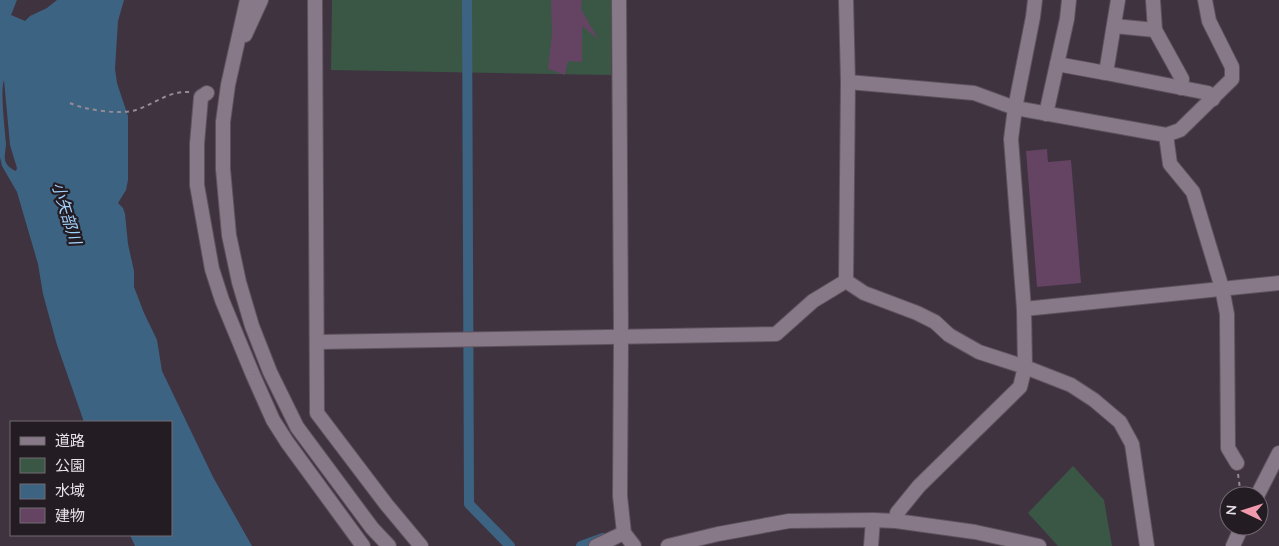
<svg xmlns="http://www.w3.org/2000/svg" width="1279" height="546" font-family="Quicksand,'Noto Sans JP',sans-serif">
<rect width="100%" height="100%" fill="#3f3340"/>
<!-- green -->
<g fill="#3a5745">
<path d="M332,0h279v75l-280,-5z"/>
<path d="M1073,466l31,34 8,46h-54l-30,-33z"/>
</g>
<!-- water -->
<path fill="#3d6383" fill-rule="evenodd" d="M0,0h17l-6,15 14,6 5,-5 17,-8 10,-8h67l-6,21 -3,48 2,14 11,33v64l-2,10 -8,13 5,5 2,6 3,30 6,27v16l10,26 13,27 5,31 51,106 39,69h-117l-5,-11h41v-113h-87l-27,-77 -14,-51 -5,-30 -21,-72 -15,-26 -2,-9zM4,80l6,65 7,23 -1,3c-5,-2 -10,-6 -11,-11 -1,-5 1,-11 1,-16 -1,-14 -6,-54 -2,-64z"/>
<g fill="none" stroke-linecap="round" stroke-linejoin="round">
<!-- canal -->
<g stroke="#3d6383" stroke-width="10">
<path d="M467,0l2,504 41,42"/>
<path d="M581,546l22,-8"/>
</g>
</g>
<!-- building -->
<g fill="#644363">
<path d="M551,0h31l-1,9 17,30 -16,-13v36l-14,-1 -3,14 -17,-6 4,-35z"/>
<path d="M1047,149l1,13 23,-2 10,123 -44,4 -11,-136z"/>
</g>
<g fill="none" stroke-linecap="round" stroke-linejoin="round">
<!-- minor casing -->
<g stroke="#5d525d" stroke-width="16">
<g id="minor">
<path d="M247,0l-19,85 -5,37v47l6,66 10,47 13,44 18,46 27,55 75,101 17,18"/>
<path d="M315,0l2,413 69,91 35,42"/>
<path d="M619,0l2,337 -1,159 4,37 10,13"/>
<path d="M846,0l2,82 -2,199"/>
<path d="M1069,0l-2,19 -10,45 49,9"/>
<path d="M1118,0l-12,73 102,20 5,6"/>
<path d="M1114,26l41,4 -2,-30"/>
<path d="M1155,30l27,49 -1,9"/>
<path d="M245,35l16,-35"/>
<path d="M848,82l126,11 41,15 151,27 14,-5 52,-51v-12l-23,-46 -4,-21"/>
<path d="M207,93l-6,4 -4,47v41l15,84 10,31 31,75 20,45 14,22 76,104"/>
<path d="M1046,114l11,-50"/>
<path d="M1166,135l4,29 23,28 29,96 5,26 1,134 9,15"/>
<path d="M846,281l18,12 53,20 18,9 14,13 30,17 46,15 46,18 23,15 26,22 12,22 15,102"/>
<path d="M1024,309l255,-26"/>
<path d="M318,342l458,-8 37,-33 33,-20"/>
<path d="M1257,496l22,-43"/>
<path d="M896,521l1,-8 22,-27 101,-99 5,-20 -1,-58 -13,-170 4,-31 18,-91 2,-17"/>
<path d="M596,546l28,-13"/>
<path d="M668,546l50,-12 71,-13 84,-1 23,1 79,11 64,14"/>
<path d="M871,546l2,-26"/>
<path d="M1233,546l9,-20"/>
</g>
</g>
<!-- path -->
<g stroke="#958b96" stroke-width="2" stroke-dasharray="4 4" stroke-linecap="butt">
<path d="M70,103c14,7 51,12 66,7 21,-7 31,-19 55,-18"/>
<path d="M1238,474l3,22"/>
</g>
<!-- minor -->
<use href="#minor" stroke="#887988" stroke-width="14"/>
</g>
<g text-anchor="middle" stroke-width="4.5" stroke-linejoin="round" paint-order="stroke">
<!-- water labels -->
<g font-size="16" font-style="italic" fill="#a1d1fc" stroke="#231d23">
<text transform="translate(67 213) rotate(73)" y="6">小矢部川</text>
</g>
</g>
<!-- legend -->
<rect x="10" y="421" width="162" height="115" fill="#231d23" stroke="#726b72"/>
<rect x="20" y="437" width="25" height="8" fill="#887988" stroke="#726b72"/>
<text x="55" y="446" font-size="15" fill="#e9e1e9">道路</text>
<rect x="20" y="458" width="25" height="15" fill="#3a5745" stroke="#726b72"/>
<text x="55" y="471" font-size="15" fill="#e9e1e9">公園</text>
<rect x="20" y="484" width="25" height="15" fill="#3d6383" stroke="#726b72"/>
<text x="55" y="496" font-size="15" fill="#e9e1e9">水域</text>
<rect x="20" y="508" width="25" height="15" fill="#644363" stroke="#726b72"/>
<text x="55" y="521" font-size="15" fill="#e9e1e9">建物</text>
<!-- north arrow -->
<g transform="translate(1244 511) rotate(274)"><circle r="24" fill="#231d23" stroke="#726b72"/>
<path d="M0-4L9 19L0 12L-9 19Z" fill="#f29aad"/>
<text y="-8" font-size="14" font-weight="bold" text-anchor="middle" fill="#e9e1e9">N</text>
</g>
</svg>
